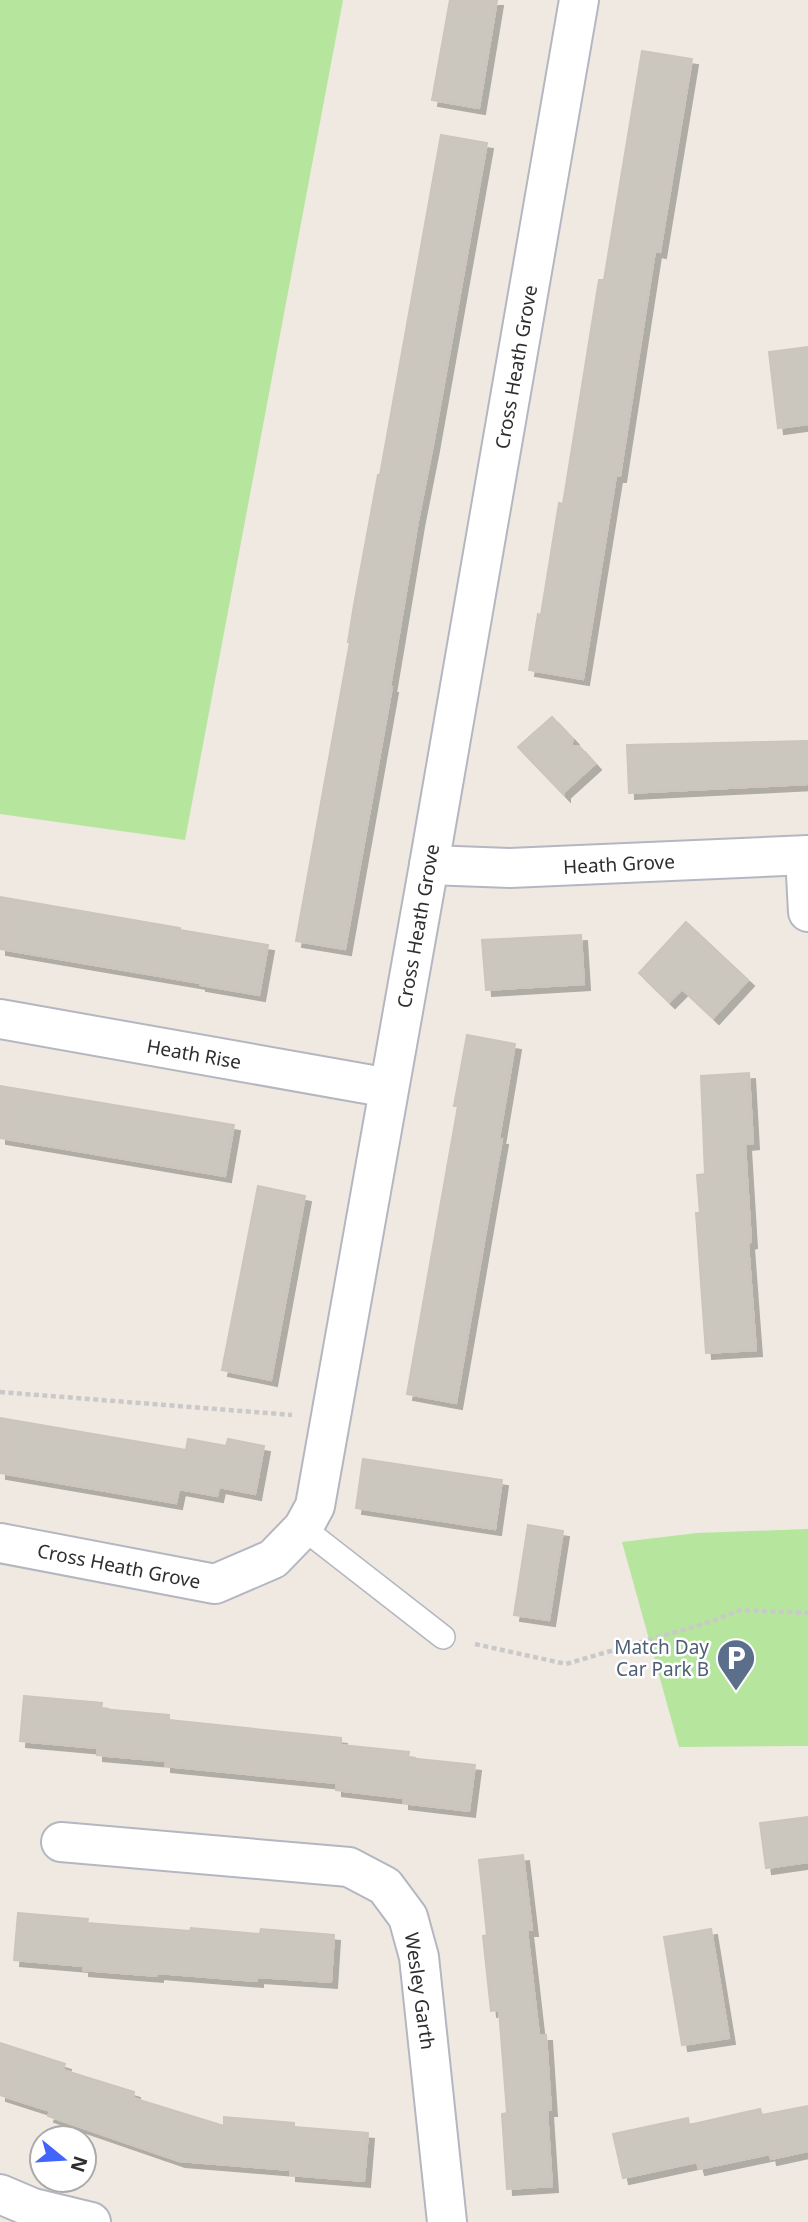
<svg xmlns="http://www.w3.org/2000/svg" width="808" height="2222" font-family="'Noto Sans',sans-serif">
<defs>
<filter id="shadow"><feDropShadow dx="6" dy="6" stdDeviation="0" flood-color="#0004"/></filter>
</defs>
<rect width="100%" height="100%" fill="#efe9e1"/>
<!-- green -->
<g fill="#b6e59e">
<path d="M0,0h343l-158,840 -185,-26z"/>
<path d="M808,1529v217l-129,1 -57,-205 75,-9z"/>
</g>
<!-- building -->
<g fill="#cbc7bf" stroke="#cbc5ba" stroke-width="2" filter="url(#shadow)">
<path d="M450,0h47l-18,108 -47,-8z"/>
<path d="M642,51l50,8 -32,193 -5,-1 -35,225h-4l-33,203 -54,-9 9,-56 3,1 18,-112 4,1 36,-224h5z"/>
<path d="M441,135l46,8 -54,302 -15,76 -28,166h2l-47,262 -49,-8 54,-299h-2l6,-37 24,-130h2z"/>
<path d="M808,347v77l-30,4 -9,-76z"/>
<path d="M552,717l21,22 -2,7h8l16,18 -31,28v3l-46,-48z"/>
<path d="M808,741v43l-179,9 -2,-48z"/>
<path d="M0,897l180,31v2l88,15 -9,50 -59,-10v-2l-200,-34z"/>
<path d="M686,922l62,58 -35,38 -31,-29 -13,13 -30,-29z"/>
<path d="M581,935l3,49 -98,6 -4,-50z"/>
<path d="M467,1035l48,9 -16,95h3l-46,264 -49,-9 51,-288h-4z"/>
<path d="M749,1073l4,70 -8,1 6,98 -3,1 8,107 -50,3 -10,-140h4l-3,-38 8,-1 -4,-98z"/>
<path d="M0,1086l234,39 -9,51 -225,-38z"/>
<path d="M258,1186l47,10 -34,184 -49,-10z"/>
<path d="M0,1418l186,32 2,-11 38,7 2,-7 36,7 -9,48 -36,-7 -2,9 -38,-7 -3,14 -176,-30z"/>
<path d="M363,1459l139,21 -7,49 -139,-21z"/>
<path d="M528,1525l35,6 -14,89 -35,-5z"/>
<path d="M24,1696l78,7 -1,6 68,6v5l172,18v7l68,7 -1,6 67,7 -6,46 -66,-8v-5l-67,-8v-7l-171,-17v-5l-68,-6v-7l-77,-7z"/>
<path d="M808,1817v45l-42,6 -6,-45z"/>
<path d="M523,1855l9,75h-5l12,105h7l5,75h-4l5,76 -45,3 -5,-75 5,-1 -8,-103 -8,1 -8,-75 4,-1 -8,-75z"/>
<path d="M18,1913l70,6 -1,4 103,8 1,-3 69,6 1,-5 73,6 -3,47 -74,-5v4l-100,-8v3l-74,-6v-4l-69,-6z"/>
<path d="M711,1929l18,109 -47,7 -18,-108z"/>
<path d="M0,2043l65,21 -2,6 71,22 -1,6 91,28v-9l70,6v4l74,6 -4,48 -74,-6v-5l-111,-9 -131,-45 2,-5 -50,-16z"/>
<path d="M808,2106v45l-37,8 -1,-5 -71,15 -2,-7 -74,16 -10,-44 75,-16 1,7 71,-16 2,6z"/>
</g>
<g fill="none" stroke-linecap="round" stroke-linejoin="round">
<!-- service casing -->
<g stroke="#b4b7c1" stroke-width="26">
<path id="service" d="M303,1528l140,109"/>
</g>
<!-- minor casing -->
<g stroke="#b4b7c1" stroke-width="42">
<g id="minor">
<path d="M805,856l3,56"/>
<path d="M429,865l81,3 298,-13"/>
<path d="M0,1019l389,69"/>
<path d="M0,1543l215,41 58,-25 30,-31 12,-22 114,-641 150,-865"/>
<path d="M61,1842l288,25 36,19 23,31 11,40 28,265"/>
</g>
</g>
<!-- tertiary casing -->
<g stroke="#b4b7c1" stroke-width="42">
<path id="tertiary" d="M0,2194l33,14 58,14"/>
</g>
<!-- path -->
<g stroke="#c9c9c9" stroke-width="4.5" stroke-dasharray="5 3.5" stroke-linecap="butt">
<path d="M0,1392l292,23"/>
<path d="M475,1644l91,20 144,-42 30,-12 68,3"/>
</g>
<!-- service -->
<use href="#service" stroke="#fff" stroke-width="23"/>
<!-- minor -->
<use href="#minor" stroke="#fff" stroke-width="38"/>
<!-- tertiary -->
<use href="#tertiary" stroke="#fff" stroke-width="38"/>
</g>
<!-- icons -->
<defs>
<g id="parking-pin" transform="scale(2.0125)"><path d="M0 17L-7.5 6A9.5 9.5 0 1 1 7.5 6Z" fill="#5c6f8a" stroke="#fff"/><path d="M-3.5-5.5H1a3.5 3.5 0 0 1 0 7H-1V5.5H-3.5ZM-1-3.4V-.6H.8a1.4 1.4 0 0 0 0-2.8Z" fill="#fff"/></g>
</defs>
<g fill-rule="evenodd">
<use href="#parking-pin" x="736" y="1658"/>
</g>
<g text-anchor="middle" stroke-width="5" stroke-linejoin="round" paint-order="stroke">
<!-- street labels -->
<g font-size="19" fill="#2e2e2e" stroke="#fff">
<text transform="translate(516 367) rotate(-80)" y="7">Cross Heath Grove</text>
<text transform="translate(619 864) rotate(-3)" y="7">Heath Grove</text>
<text transform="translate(418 926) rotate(-80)" y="7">Cross Heath Grove</text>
<text transform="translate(194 1054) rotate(10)" y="7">Heath Rise</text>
<text transform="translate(119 1566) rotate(11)" y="7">Cross Heath Grove</text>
<text transform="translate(420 1991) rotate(82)" y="7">Wesley Garth</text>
</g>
<!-- service labels -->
<g font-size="19" fill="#4e5e75" stroke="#fff" text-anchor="end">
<text x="709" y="1654">Match Day<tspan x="709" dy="22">Car Park B</tspan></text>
</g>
</g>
<!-- north arrow -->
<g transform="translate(63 2159) rotate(108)"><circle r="33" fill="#ffffff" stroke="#ababab" stroke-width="2"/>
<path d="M0-5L12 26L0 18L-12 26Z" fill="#4264fb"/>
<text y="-10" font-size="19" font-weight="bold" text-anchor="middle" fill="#2e2e2e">N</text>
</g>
</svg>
